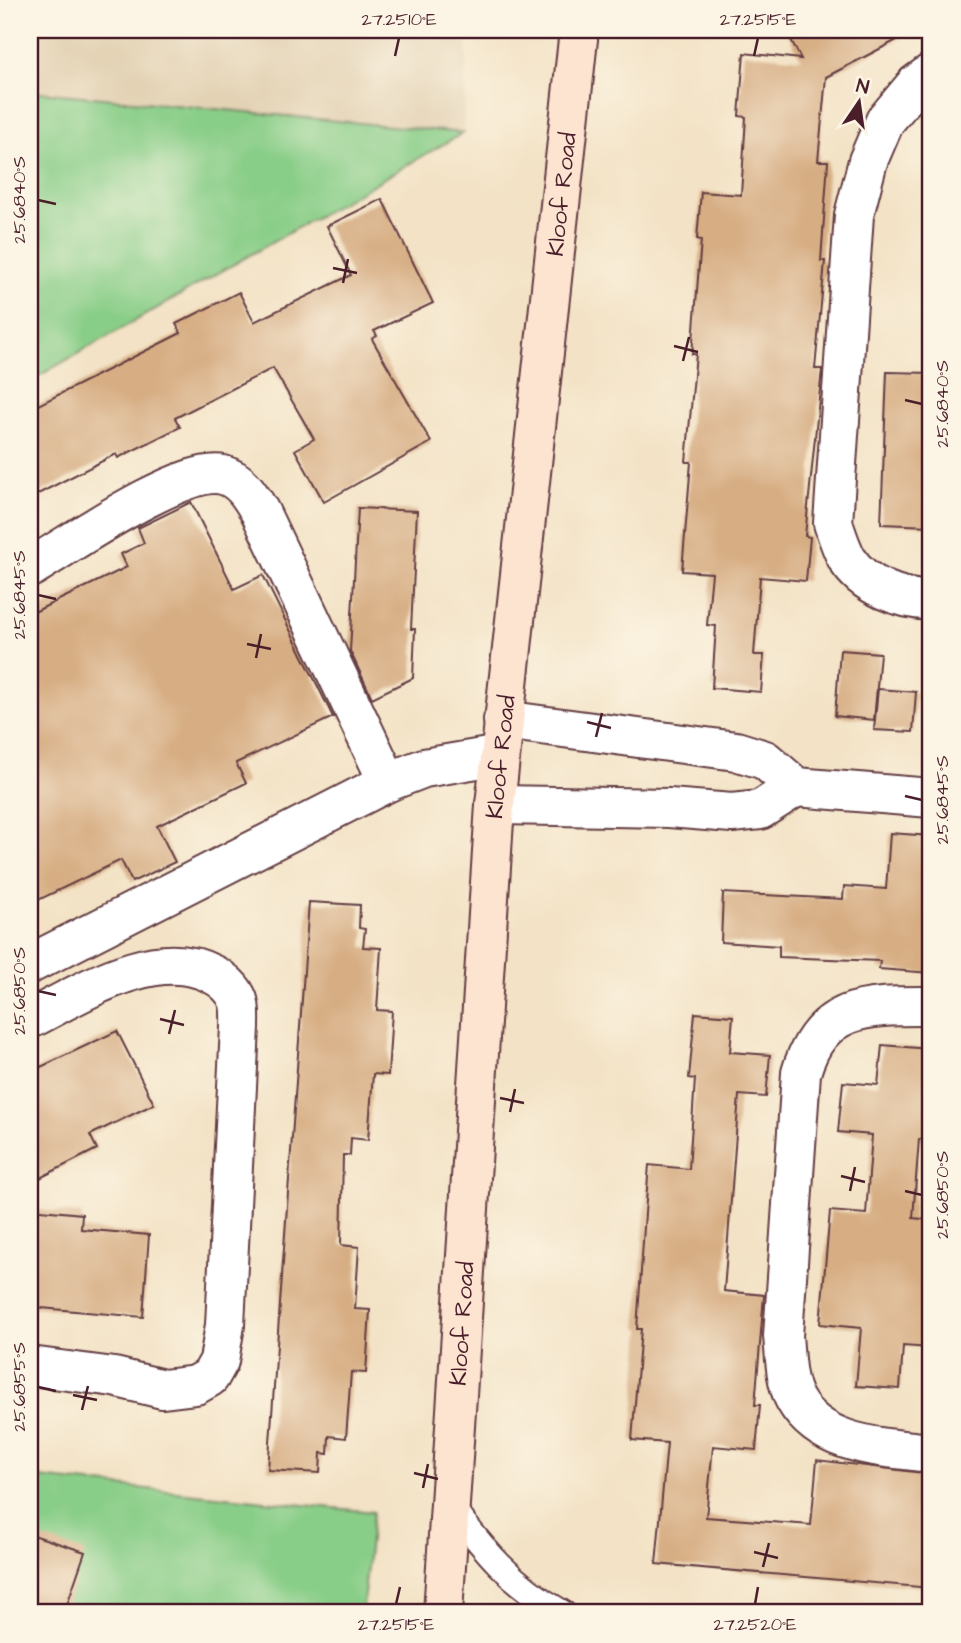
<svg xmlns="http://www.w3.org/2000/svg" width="961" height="1643" font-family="'Architects Daughter',sans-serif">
<rect width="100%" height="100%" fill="#fcf5e5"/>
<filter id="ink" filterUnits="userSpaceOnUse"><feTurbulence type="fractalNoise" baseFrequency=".0143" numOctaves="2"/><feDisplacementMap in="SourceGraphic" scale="14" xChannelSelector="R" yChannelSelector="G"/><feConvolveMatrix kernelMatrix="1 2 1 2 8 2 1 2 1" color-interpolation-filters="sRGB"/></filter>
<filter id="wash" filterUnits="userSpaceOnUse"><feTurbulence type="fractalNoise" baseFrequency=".00686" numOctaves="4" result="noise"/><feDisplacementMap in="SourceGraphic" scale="28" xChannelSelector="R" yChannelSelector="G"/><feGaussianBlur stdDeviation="1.57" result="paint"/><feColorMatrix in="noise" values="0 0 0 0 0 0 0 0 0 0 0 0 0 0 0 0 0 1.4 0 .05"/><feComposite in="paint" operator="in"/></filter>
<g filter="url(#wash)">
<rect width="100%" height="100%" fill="#f3e2c5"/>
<!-- built -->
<path fill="#e3d2b4" d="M30,30h438l-5,103 -433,-42z"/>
<!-- green -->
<g fill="#89ce88" stroke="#6a765a" stroke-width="2">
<path d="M30,91l433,42 -433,248z"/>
<path d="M30,1477l343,35 -11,101h-332z"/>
</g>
<g id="blocks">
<!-- building -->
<g fill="#d7ae84">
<path d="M786,30h130l-90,47 -8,84h10l-7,100h4l-10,108h7l-17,167 5,1 -4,44 -46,-4 -6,78h10l-3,37 -49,-4 4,-62 -9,-1 5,-52 -30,-2 9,-109h-5l10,-108h-4l9,-114 -4,-1 4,-47 40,3 5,-78 -7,-1 5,-63 57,6z"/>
<path d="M382,199l51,104 -59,28 3,5 -5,3 59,103 -107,60 -29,-52 19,-11 -41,-71 -98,50 5,9 -62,31 -2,-4 -86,44v-89l151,-76 -5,-9 63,-32 15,30 97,-47 -24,-49z"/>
<path d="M887,372l44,1v153l-50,-2z"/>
<path d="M191,502l43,87 29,-14 70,142 -97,46 10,20 -89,43 18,36 -43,20 -11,-22 -91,44v-290l97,-47 -6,-13 23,-11 -6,-15z"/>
<path d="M358,508l59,3 -6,118h4l-2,49 -41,20 -22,-47z"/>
<path d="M840,650l40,3 -6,67 -39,-4z"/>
<path d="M878,689l38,3 -3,40 -39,-2z"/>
<path d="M890,833l41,3v137l-52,-4 1,-8 -101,-4v-11l-58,-4 2,-49 120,6 1,-13 42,3z"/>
<path d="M309,902l51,3 -1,23 6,1 -2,18 18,1 -4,62 15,1 -4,64 -15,-1 -5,66 -17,-2 -1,17h-7l-2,90 18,2 -4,62 15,1 -4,63 -15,-1 -5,66 -17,-2 -1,18 -7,-1 -1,20 -52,-3z"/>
<path d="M695,1013l38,3 -3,36 40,3 -4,42 -27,-2 -15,196 40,4 -9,110h5l-4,45 -43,-4 -7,71 105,8 6,-65 114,14v114l-275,-24 11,-121 -35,-3 9,-111h-4l8,-116 4,-48 40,4 6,-90 -6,-1z"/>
<path d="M117,1031l37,73 -64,31 7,14 -67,34v-111z"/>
<path d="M882,1045l47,4 -4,40h6v51l-12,-1 -6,79 18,2v128l-28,-2 -3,43 -44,-3 5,-58 -41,-4 10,-113 36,3 6,-79 -34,-3 5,-50 35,3z"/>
<path d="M30,1209l52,5 -1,15 68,6 -6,82 -113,-10z"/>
<path d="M30,1534l55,18 -21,61h-34z"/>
</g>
</g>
</g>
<g filter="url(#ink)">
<use href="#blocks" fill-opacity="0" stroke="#633c42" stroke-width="2"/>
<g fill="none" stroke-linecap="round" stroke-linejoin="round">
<!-- lane casing -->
<g stroke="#633c42" stroke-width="28">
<path id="lane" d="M448,1502c35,47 63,82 115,111"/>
</g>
<!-- street casing -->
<g stroke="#633c42" stroke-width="42">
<g id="street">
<path d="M931,73l-15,11 -31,37 -17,40 -14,54 -21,308c4,12 8,25 14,36 17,28 53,40 84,42"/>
<path d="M30,568c37,-22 154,-103 193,-93 19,5 28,22 37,37l128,270"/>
<path d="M503,720l233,31 29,9 31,27 135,11"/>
<path d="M495,805l174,3 63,5 28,-3 36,-23"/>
<path d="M30,964l358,-182 36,-14 76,-13"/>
<path d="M931,1006c-62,0 -110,-3 -130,67l-18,263c2,20 2,46 12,64 27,47 88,47 136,53"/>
<path d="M30,1019c50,-25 125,-75 182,-45 11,5 22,15 26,26 3,8 2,19 2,27l-15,298 -6,36 -9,16 -14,8 -33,4 -49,-12 -84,-11"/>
</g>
</g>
<!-- secondary casing -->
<g stroke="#633c42" stroke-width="42">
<g id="secondary">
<path id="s1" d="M443,1613l52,-808 84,-775"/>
</g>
</g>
<!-- lane -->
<use href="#lane" stroke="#fff" stroke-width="24"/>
<!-- street -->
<use href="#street" stroke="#fff" stroke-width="38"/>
<!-- secondary -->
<use href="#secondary" stroke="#fde4d1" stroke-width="38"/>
</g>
</g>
<!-- ticks -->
<path fill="none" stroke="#4a1f2b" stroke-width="2.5" d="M395,56l4,-18M754,56l4,-18M38,200l18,4M333,268l24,5M343,283l5,-24M674,346l24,6M683,361l6,-24M905,400l17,4M38,595l18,4M247,644l24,5M256,658l5,-24M587,722l24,6M596,737l6,-24M905,796l17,4M38,991l18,4M160,1019l24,6M169,1034l6,-24M500,1098l24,5M510,1112l5,-23M841,1176l24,6M850,1191l5,-24M905,1191l17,4M38,1387l18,4M73,1395l24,5M82,1410l6,-24M414,1473l24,6M423,1488l5,-24M754,1552l24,6M763,1567l6,-24M396,1604l4,-17M755,1604l3,-17"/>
<g text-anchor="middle" stroke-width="6" stroke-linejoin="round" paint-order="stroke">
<!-- street labels -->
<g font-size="24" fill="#4a1f2b" stroke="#fcf5e5">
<text dy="8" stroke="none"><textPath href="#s1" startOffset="1424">Kloof Road</textPath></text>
<text dy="8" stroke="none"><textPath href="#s1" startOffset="858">Kloof Road</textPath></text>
<text dy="8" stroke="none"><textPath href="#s1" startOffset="290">Kloof Road</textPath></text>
</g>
</g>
<!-- margin -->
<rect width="961" height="1643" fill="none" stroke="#fcf5e5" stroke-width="77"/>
<!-- north arrow -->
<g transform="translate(859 102) rotate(13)" stroke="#fcf5e5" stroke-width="5" paint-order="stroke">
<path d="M0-5L12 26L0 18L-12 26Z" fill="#4a1f2b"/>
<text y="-10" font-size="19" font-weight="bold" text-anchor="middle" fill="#4a1f2b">N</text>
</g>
<rect x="38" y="38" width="884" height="1566" fill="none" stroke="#4a1f2b" stroke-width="2.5"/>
<g font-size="18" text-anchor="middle" fill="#4a1f2b">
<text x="399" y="25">27.2510°E</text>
<text x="758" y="25">27.2515°E</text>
<text transform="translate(19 200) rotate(-90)" y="6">25.6840°S</text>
<text transform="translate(942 404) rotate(-90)" y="6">25.6840°S</text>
<text transform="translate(19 595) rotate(-90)" y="6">25.6845°S</text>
<text transform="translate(942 800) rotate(-90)" y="6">25.6845°S</text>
<text transform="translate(19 991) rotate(-90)" y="6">25.6850°S</text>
<text transform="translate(942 1195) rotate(-90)" y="6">25.6850°S</text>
<text transform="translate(19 1387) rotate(-90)" y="6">25.6855°S</text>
<text x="396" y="1630">27.2515°E</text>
<text x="755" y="1630">27.2520°E</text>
</g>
</svg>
